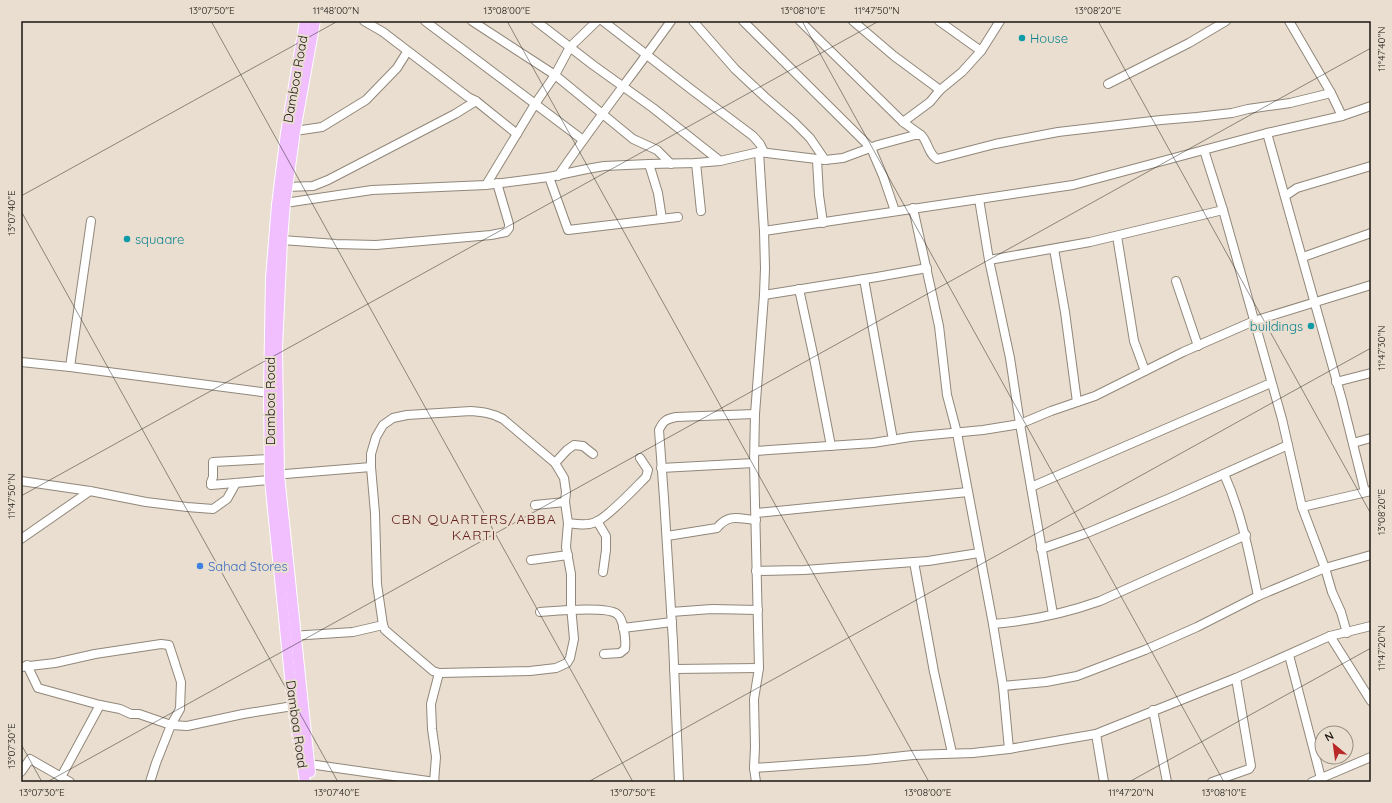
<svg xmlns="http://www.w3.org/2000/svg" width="1392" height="803" font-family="Quicksand,sans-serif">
<rect width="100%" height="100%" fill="#e9decf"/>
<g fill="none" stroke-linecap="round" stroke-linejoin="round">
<!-- minor casing -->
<g stroke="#91877a" stroke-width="10">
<g id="minor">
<path d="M364,21l19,11 85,65 8,4 41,33"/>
<path d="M425,21l158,119"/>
<path d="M472,21l83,54 78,64 24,11 14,14"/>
<path d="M536,21l57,44 60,43 67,53"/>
<path d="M603,21l89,69 61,46 7,8 4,8"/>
<path d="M693,21l42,48 30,28 29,25 16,16 15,22"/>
<path d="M743,21l128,127 12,28 12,35"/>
<path d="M800,21l103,101 18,13"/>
<path d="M853,21l41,35 46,34"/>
<path d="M939,21l42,30"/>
<path d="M1289,21l42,72 11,23"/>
<path d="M1108,84l81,-41 37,-22"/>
<path d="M903,122l27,-20 10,-12 22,-18 19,-21 19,-30"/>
<path d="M295,131l27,-4 44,-27 31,-32 10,-16"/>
<path d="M1267,133l75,267 23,92"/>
<path d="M1204,150l19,60 59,209 20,88 23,61 7,24 9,20 6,21"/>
<path d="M817,160l2,35 4,28"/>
<path d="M696,163l5,48"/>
<path d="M649,164l9,29 4,26"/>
<path d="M558,176c36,-53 76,-103 113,-155"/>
<path d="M549,177l19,53 110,-13"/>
<path d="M486,185l49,-81 20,-29 15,-28 27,-26"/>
<path d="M287,187l26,-1 15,-6 127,-66 21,-13"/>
<path d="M1285,196l12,-8 74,-22"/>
<path d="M979,199l10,61 21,98 10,66 33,190"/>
<path d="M285,203l87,-13 114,-5 63,-8 38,-8 17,-3 45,-2 47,-1 24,-2 39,-9 66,8 18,-2 35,-13 37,-10h6c7,6 7,19 16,24l58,-15 63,-12 103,-12 36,-3 35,-4 16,-4 42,-6 41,-10"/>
<path d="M913,208l26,118 8,69 10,38 36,191 10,62 6,63"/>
<path d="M764,231l309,-46 194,-52 75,-17 29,-10"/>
<path d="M1117,236l17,105 11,30"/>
<path d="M282,240l54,4 40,1 115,-10 15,-3 3,-4v-4l-12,-41"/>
<path d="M1054,249l11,63 12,90"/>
<path d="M1303,257l68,-24"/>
<path d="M989,260l101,-18 133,-32"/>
<path d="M864,279l29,161"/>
<path d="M1176,281l22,65"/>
<path d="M799,289l16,74 16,83"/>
<path d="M764,295l113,-18 50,-9"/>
<path d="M21,362l49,5 199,26"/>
<path d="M70,367l21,-146"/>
<path d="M1336,382l35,-9"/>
<path d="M471,411c12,1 21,2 32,8l52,44 9,15 2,14 -1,10 3,21 -2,24 5,27v32l3,33 -4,19 -3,5 -11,5 -26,3 -91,2 -6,-2 -48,-41 -2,-5 -6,-41 -2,-71 -4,-46v-13l5,-17 7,-12 10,-7 14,-3z"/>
<path d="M1353,443l18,-5"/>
<path d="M755,451l118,-8 37,-6 73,-7 37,-6 31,-13 44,-15 88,-44 71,-31 117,-36"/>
<path d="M555,463l12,-13 7,-5 9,1 10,8"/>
<path d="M661,468l93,-5"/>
<path d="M1224,474c18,40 25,79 34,122"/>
<path d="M273,475l98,-8"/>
<path d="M270,480l-59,5v-3l2,-5v-15l57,-3"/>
<path d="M21,481l69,10 56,11 41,5 26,2 14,-10 9,-16"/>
<path d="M1031,487l240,-104"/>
<path d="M535,505l30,-3"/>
<path d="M1302,507l69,-16"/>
<path d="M756,513l212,-21"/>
<path d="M597,521l9,15v14l-3,22"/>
<path d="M568,523c9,1 19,3 28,-1 13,-6 39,-34 50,-45l2,-7 -8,-12"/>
<path d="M667,536l50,-8c12,-15 22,-9 39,-8"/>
<path d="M21,539l69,-48"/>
<path d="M1041,549l46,-16 83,-35 118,-53"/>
<path d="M531,560l37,-5"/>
<path d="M914,562l20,110 18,81"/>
<path d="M756,571l48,-1 124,-9 51,-8"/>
<path d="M540,612c15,-1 67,-6 77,2 7,5 9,27 8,35l-5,4 -16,1"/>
<path d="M671,612l41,-3 46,1"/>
<path d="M993,624c37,-3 73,-11 107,-23l146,-66"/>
<path d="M623,628l49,-6"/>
<path d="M291,636l62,-4 30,-7"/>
<path d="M1330,636l41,65"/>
<path d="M1289,655l33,127"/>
<path d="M27,665l11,23 62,17 20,4 11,5h8l32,11 16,1 56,-12 50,-8"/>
<path d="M21,667l34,-4 40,-9 66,-10 8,1 12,37 -1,27 -9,16 -15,38 -6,19"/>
<path d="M674,669l85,-1"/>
<path d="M1003,686l43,-4 31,-6 68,-26 52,-23 61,-31 67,-28 46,-13"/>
<path d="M1153,710l14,72"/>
<path d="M1096,734l8,48"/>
<path d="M303,765l6,-1 126,18"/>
<path d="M754,768l112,-8 47,-5 60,-2 36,-4 87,-15 140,-56 94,-42 41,-10"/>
<path d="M21,772l9,-13 40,23"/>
<path d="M61,777l39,-72"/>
<path d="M434,782l2,-25 -4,-28 -1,-25 8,-31"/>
<path d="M679,782l-6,-140 -9,-144 -5,-68c4,-9 7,-11 17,-13l79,-3"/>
<path d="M756,782l-2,-14 1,-21 -1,-48 5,-31 -5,-205 1,-49 9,-119 1,-27 -1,-37 -5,-79"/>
<path d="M1212,782l37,-13 2,-3 -15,-88"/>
<path d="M1312,782l59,-25"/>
</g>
</g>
<!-- major casing -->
<g stroke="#fff" stroke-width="12">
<g id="major">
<path d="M310,772l-31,-297 -2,-126 5,-109 3,-37 10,-72 20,-110"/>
<path d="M305,782l-12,-76 -23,-226 -1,-87 2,-115 6,-73 9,-72 19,-112"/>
</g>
</g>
<!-- minor -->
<use href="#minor" stroke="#fff" stroke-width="8"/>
<!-- major -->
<use href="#major" stroke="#f1befe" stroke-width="10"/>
</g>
<!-- ticks -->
<path fill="none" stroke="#1a1611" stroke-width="1" stroke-opacity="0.45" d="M211,21l422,761M507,21l422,761M802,21l422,761M1098,21l273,493M21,196l317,-175M21,211l317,571M21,496l858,-475M21,744l21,38M47,782l1324,-734M588,782l783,-434M1129,782l242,-134"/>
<!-- markers -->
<g fill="#0f9aa8" stroke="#e9decf" stroke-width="1.5">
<circle cx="1022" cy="38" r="4"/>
<circle cx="127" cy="239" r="4"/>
<circle cx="1311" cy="326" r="4"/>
</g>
<circle fill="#3f7fe0" stroke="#e9decf" stroke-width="1.5" cx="200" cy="566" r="4"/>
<g text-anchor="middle" stroke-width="4" stroke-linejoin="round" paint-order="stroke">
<!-- culture labels -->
<g font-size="13" fill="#0d838f" stroke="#e9decf" text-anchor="start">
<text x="1030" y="43">House</text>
<text x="135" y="244">squaare</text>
<text x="1303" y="331" text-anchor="end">buildings</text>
</g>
<!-- street labels -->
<g font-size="13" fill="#1a1611" stroke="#e9decf">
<text transform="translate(295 79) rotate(-80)" y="5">Damboa Road</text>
<text transform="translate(270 401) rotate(-90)" y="5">Damboa Road</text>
<text transform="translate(297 724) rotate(82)" y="5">Damboa Road</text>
</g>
<!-- shop labels -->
<g font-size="13" fill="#366cbe" stroke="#e9decf" text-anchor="start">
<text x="208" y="571">Sahad Stores</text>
</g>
<!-- neighbourhood labels -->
<g font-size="14" letter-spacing="1" fill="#631e1b" stroke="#e9decf">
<text x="474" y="524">CBN QUARTERS/ABBA<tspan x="474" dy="16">KARTI</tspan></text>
</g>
</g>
<!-- border -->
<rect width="1392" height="803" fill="none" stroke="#e9decf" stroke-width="44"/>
<!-- north arrow -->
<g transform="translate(1334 745) rotate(331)"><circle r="19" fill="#e9decf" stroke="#968e83"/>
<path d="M0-3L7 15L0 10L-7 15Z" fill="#b82928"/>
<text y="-6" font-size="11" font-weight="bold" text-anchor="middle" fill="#1a1611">N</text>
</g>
<rect x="22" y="22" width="1348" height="759" fill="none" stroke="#1a1611" stroke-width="1.5"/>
<g font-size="10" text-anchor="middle" fill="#1a1611">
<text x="212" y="14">13°07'50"E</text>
<text x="336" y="14">11°48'00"N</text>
<text x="507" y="14">13°08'00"E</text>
<text x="803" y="14">13°08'10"E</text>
<text x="877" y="14">11°47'50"N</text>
<text x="1098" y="14">13°08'20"E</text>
<text transform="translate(1381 49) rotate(-90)" y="4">11°47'40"N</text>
<text transform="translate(11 213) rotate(-90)" y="4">13°07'40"E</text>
<text transform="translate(1381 348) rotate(-90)" y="4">11°47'30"N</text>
<text transform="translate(11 496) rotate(-90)" y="4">11°47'50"N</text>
<text transform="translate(1381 512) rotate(-90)" y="4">13°08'20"E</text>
<text transform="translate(1381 648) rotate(-90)" y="4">11°47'20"N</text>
<text transform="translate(11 746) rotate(-90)" y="4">13°07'30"E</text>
<text x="42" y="796">13°07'30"E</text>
<text x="337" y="796">13°07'40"E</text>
<text x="633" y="796">13°07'50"E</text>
<text x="928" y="796">13°08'00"E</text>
<text x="1131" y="796">11°47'20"N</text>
<text x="1224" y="796">13°08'10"E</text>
</g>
</svg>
